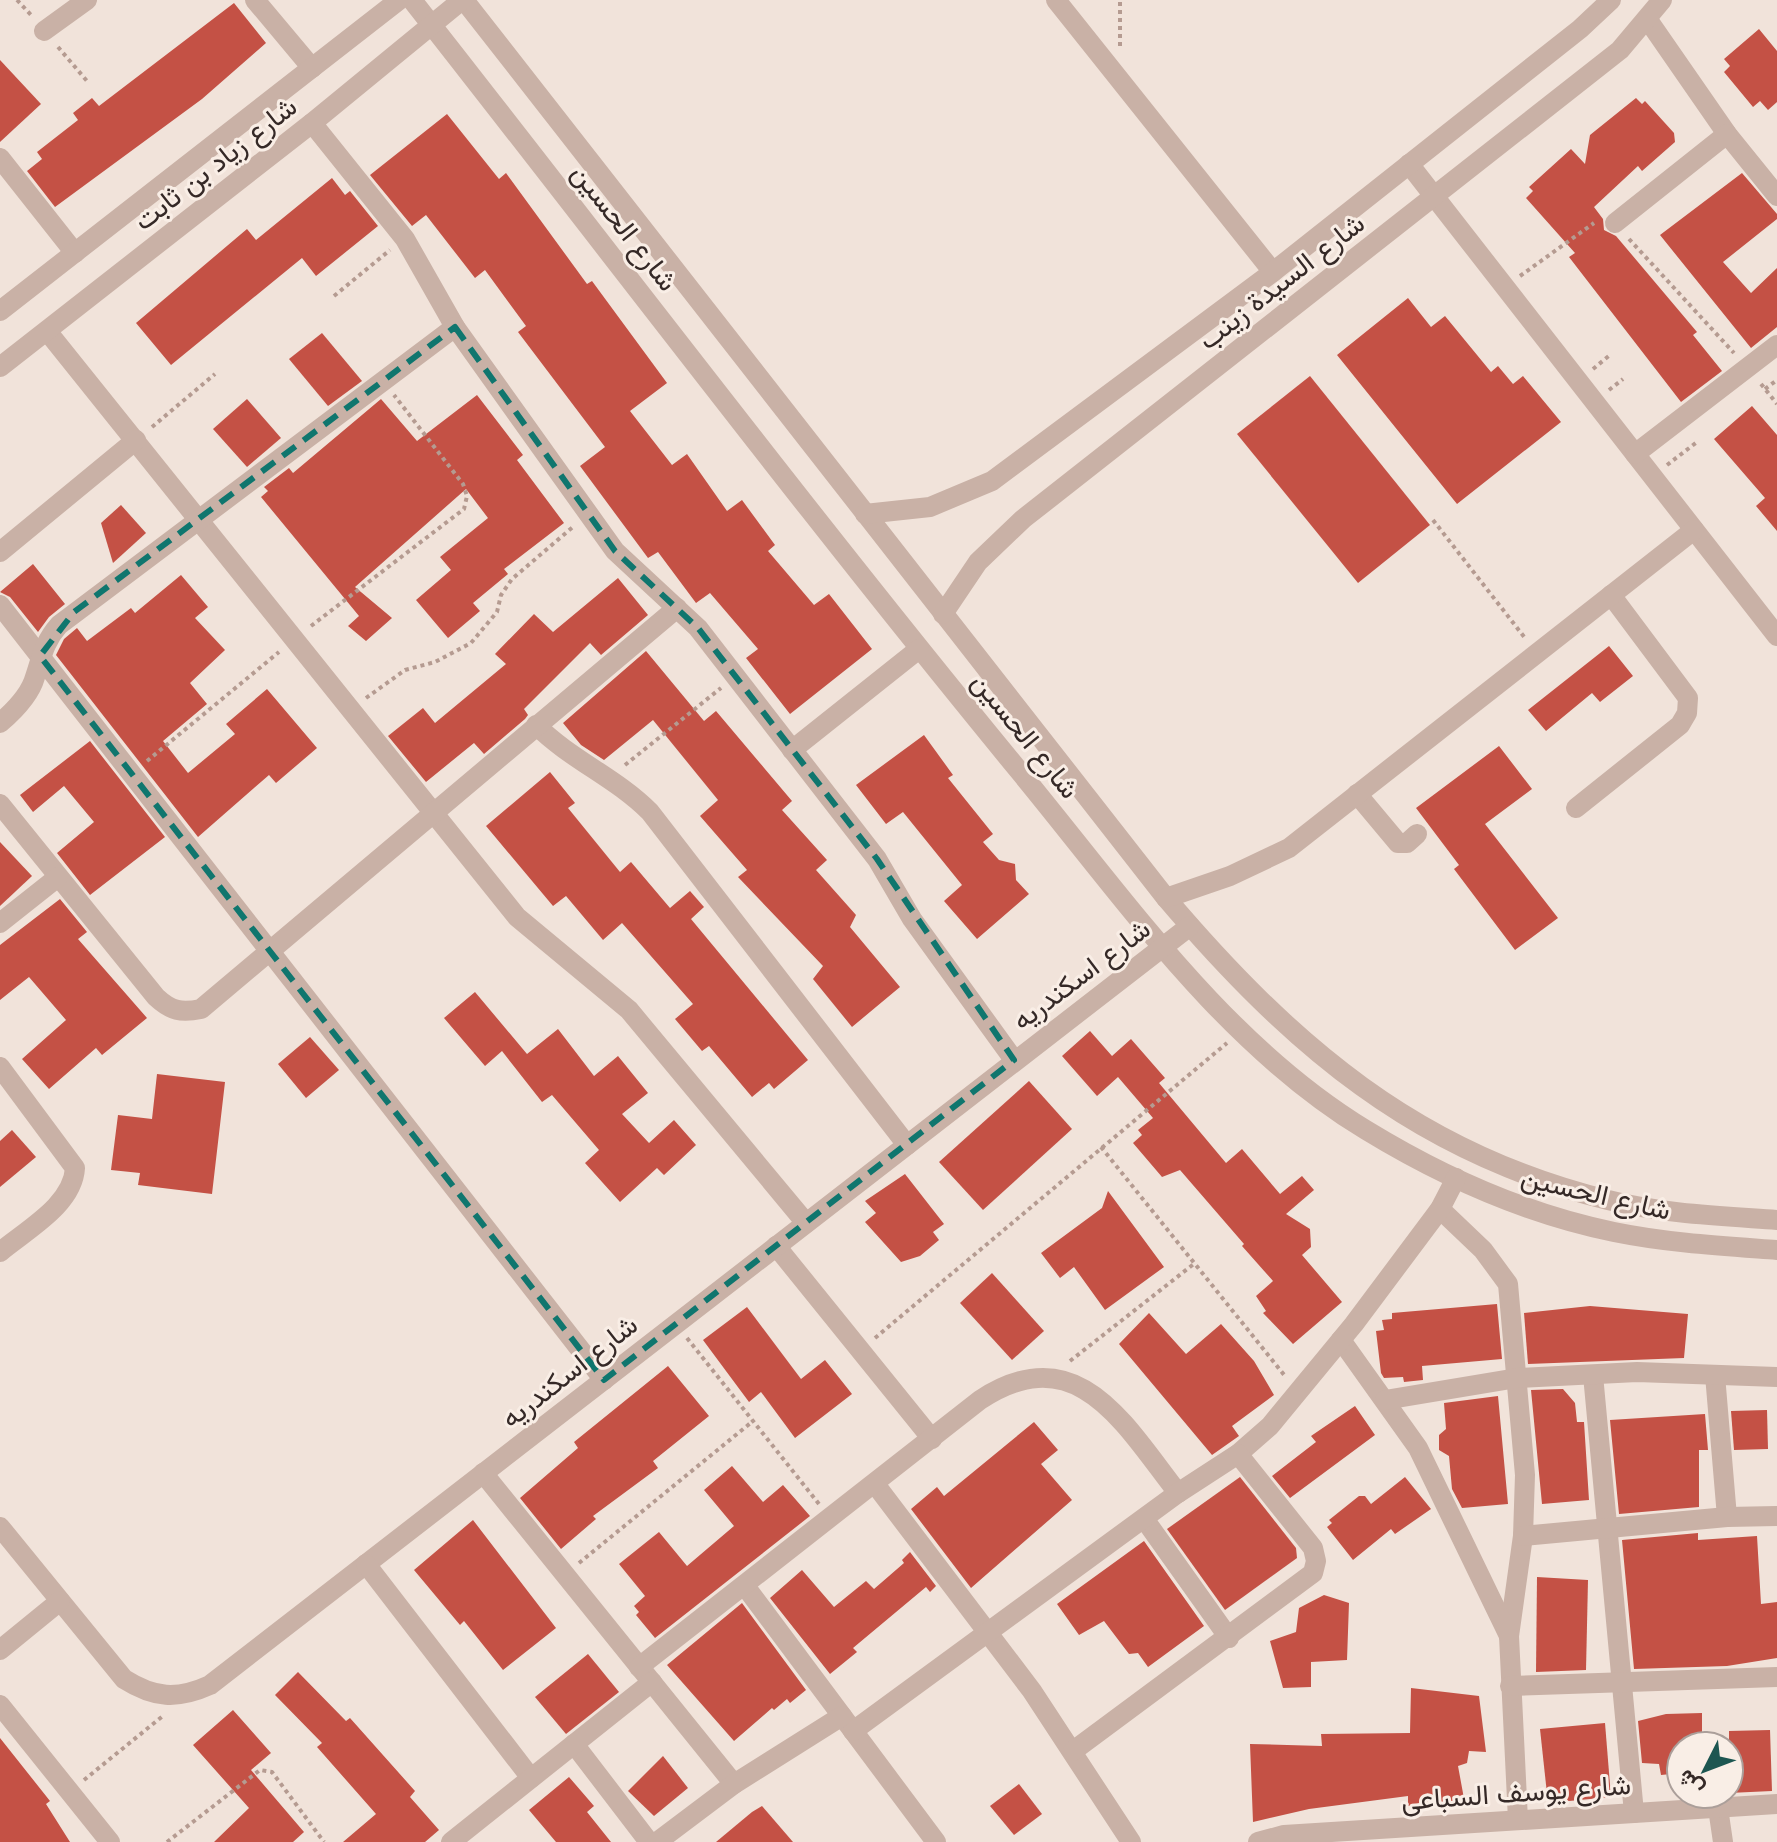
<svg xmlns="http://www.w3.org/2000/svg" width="1777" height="1842" font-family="Quicksand,Vazirmatn,sans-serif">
<rect width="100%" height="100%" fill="#f1e3da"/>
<!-- building -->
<g fill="#c45145">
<path d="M234,3l32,40 -64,56 -147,108 -28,-36 15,-12 -5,-7 41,-32 -5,-7 19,-15 7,8z"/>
<path d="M1759,29l18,22v51l-9,8 -8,-9 -7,6 -29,-35 6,-6 -6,-7z"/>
<path d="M0,60l41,44 -41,38z"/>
<path d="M1636,98l6,6 3,-3 29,32 1,9 -33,29 -4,-5 -44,41 9,12 1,11 12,6 81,96 -4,3 29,36 -41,31 -112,-145 6,-4 -49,-55 7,-7 -4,-4 42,-38 14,15 5,-29z"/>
<path d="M447,114l52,65 7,-6 81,111 5,-3 75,102 -37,28 42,54 15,-11 40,57 15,-11 33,45 -7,6 46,54 15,-11 43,55 -82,65 -44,-56 12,-9 -48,-56 -14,10 -38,-51 -10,6 -68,-92 25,-19 -87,-115 8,-6 -41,-56 -10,8 -49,-63 -14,11 -42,-51z"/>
<path d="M1742,173l35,41v5l-54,43 28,31 26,-25v59l-26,21 -91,-113z"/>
<path d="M332,178l13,17 5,-4 28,35 -62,50 -14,-18 -131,107 -35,-42 111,-94 9,11z"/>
<path d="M1408,298l23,29 14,-11 46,56 7,-6 15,18 10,-8 38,46 -104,82 -120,-149z"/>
<path d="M322,333l40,48 -34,25 -39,-47z"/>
<path d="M1310,376l120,149 -72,58 -121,-149z"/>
<path d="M477,395l46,60 -6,5 47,63 -60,46 4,5 -35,29 7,8 -32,27 -32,-38 35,-30 -11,-13 48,-39 -22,-29 -111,98 37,31 -26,23 -18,-15 11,-10 -98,-119 7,-6 -4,-4 25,-19 4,5 88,-74 36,42z"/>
<path d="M247,399l34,39 -34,29 -34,-38z"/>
<path d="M1752,406l25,29v96l-21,-25 9,-8 -51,-59z"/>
<path d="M121,505l25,28 -33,30 -12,-40z"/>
<path d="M33,564l32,40 -16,13 -11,15 -28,-35 -10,-5z"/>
<path d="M181,575l27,32 -13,11 30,32 -35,33 17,21 -44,37 25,32 47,-39 -9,-10 41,-35 50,59 -41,35 -7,-8 -71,62 -142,-182 8,-16 13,-11 10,13 44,-33 4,5z"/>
<path d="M618,578l30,37 -47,40 -11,-12 -66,66 4,6 -3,4 -41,35 -10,-11 -48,39 -38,-46 35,-28 12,15 71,-59 -11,-10 39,-40 19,18z"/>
<path d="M1609,646l24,30 -33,26 -8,-9 -46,38 -18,-21z"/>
<path d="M646,651l58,70 12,-10 76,90 -10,9 45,50 -11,10 40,45 -6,12 50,60 -48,40 -39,-48 10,-13 -85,-89 9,-7 -47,-54 18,-16 -65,-80 -49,40 -23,-15 -18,-22z"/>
<path d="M924,735l29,40 -5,3 45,56 -10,8 16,18 16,4 1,16 13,14 -52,45 -33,-38 18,-16 -59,-73 -17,12 -30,-39z"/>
<path d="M90,741l75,96 -75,58 -33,-42 37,-31 -30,-36 -31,26 -13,-17z"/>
<path d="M1499,746l33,43 -47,35 73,94 -43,32 -61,-81 5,-4 -43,-57z"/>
<path d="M550,772l25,31 -7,5 52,64 11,-10 39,46 20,-17 14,16 -13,12 117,141 -34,29 -5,-6 -17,14 -43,-51 -7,5 -27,-32 18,-15 -71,-81 -19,17 -37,-44 -13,10 -67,-80z"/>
<path d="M0,842l32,34 -32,30z"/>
<path d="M60,899l27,33 -9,7 69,79 -45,37 -6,-7 -47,41 -27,-30 44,-39 -37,-43 -29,23v-55z"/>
<path d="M475,992l52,62 31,-25 36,47 24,-20 30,37 -26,21 27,29 25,-23 22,25 -32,30 -7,-7 -37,34 -35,-39 14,-13 -47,-55 -10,7 -40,-51 -17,15 -41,-48z"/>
<path d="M1090,1031l22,25 19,-17 34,39 -6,5 67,80 16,-14 38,45 22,-18 12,14 -28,24 24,15 1,18 -9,8 40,47 -49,42 -30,-31 3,-2 -10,-15 17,-15 -31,-35 2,-2 -64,-74 -18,7 -29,-34 9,-8 -4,-5 15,-12 -35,-41 -21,19 -35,-40z"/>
<path d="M310,1037l29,33 -33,28 -28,-34z"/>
<path d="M157,1074l68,8 -13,112 -74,-9 2,-12 -29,-3 7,-55 34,4z"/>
<path d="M1029,1081l43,48 -89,81 -44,-48z"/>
<path d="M12,1130l24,27 -36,30v-46z"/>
<path d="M905,1174l39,50 -11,8 6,8 -19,16 -19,6 -36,-40 11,-9 -11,-12z"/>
<path d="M1108,1191l56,76 -59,43 -31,-43 -14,11 -19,-25 61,-45z"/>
<path d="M992,1273l52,58 -32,29 -52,-57z"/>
<path d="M1497,1304l5,55 -80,7 1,14 -19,2 -1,-5 -19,1 -3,-5 -5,-42 8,-1 -2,-10 10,-1v-6z"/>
<path d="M1590,1306l98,8 -4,44 -156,6 -4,-51z"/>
<path d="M747,1307l54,72 24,-19 27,34 -57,44 -34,-46 -12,10 -46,-62z"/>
<path d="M1149,1313l37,41 35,-30 33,37 20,34 -42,31 7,10 -27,19 -93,-111z"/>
<path d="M668,1366l41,50 -56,45 5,7 -65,48 3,3 -35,30 -41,-51 58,-50 -4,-6z"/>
<path d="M1563,1389l12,14 2,19h7l5,78 -47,4 -11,-114z"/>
<path d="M1498,1396l10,108 -46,4 -10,-19 -3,-33 -10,-6v-15l7,-6 -2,-26z"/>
<path d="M1355,1406l20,29 -85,63 -18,-22 44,-34 -5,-6z"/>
<path d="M1767,1410l1,39 -34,1 -3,-39z"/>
<path d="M1705,1414l3,36h-9v57l-80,7 -9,-94z"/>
<path d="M1034,1422l24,28 -17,14 31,36 -101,88 -60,-79 26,-22 7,9z"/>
<path d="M732,1466l31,36 20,-17 27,31 -155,122 -19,-23 3,-3 -5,-6 11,-10 -26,-32 40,-32 28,34 47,-40 -30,-36z"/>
<path d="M1240,1477l56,71 1,10 -72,52 -58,-81z"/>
<path d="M1405,1477l26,32 -36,25 -4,-5 -38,31 -26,-33 5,-4 -3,-3 30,-24h6l6,8z"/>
<path d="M473,1520l83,108 -53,42 -39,-49 -4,4 -46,-55z"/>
<path d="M1698,1533v7l59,-4 4,68 16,-2v56l-50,8 -93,3 -12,-129z"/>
<path d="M1144,1541l60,85 -56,41 -10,-14 -9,1 -25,-33 -25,14 -22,-31z"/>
<path d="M910,1552l26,34 -6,6 -4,-5 -73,61 4,4 -27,22 -60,-76 32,-28 32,37 32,-26 8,8 30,-26 -2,-3z"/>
<path d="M1537,1577l51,3 -2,90 -50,2z"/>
<path d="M1324,1595l25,8 -2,57 -36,2v25l-28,1 -13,-47 26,-9 3,-24z"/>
<path d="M742,1603l64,87 -16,13 -3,-4 -13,11 -2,-2 -38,33 -67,-76z"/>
<path d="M588,1654l31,38 -53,42 -31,-37z"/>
<path d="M298,1672l48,49 4,-3 65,73 -5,6 29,33 -14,12h-82l33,-28 -59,-67 5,-4 -47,-48z"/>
<path d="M1411,1688l68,8 7,56 -17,-1 -2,12 -9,3 7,38 -57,2v-10l-99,13 -56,13 -3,-78 72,2 -1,-12 89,-1z"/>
<path d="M233,1710l38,43 -20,17 53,62 -11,10h-79l35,-34 -56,-63z"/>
<path d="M1702,1713v33h-21v27l-20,2 -2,-11 -17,-1 -4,-42 28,-7z"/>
<path d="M1605,1723l6,74 -63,6 -8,-74z"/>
<path d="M1770,1730l2,61 -43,2v-62z"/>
<path d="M0,1738l50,63 -4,3 24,38h-70z"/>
<path d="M663,1756l25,32 -34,28 -26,-25z"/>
<path d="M569,1777l25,29 -7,6 24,30h-55l-27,-32z"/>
<path d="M1019,1784l23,30 -28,21 -24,-29z"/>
<path d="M762,1806l31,36h-77l36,-30z"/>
</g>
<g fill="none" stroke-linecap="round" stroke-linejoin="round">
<!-- path -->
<g stroke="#b59b91" stroke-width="4" stroke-dasharray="4 4" stroke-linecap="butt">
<path d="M17,0l15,16"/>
<path d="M1120,46v-46"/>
<path d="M58,47l29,34"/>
<path d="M1629,239l105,114"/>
<path d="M1520,276l74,-53"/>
<path d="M334,296l56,-46"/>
<path d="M1593,369l17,-14"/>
<path d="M1761,384l16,20"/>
<path d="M1765,389l12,-9"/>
<path d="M1609,390l14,-11"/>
<path d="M152,427l63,-53"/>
<path d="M1667,465l30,-23"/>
<path d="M1433,520l92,118"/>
<path d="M311,626l153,-117 3,-13 -4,-12 -69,-89"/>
<path d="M366,698l39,-28 30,-8 36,-19 26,-31 4,-17 11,-16 62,-53"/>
<path d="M147,761l132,-109"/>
<path d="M625,765l96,-77"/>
<path d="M1101,1147l184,229"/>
<path d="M687,1338l132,166"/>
<path d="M875,1338l352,-295"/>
<path d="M1070,1361l125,-98"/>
<path d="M579,1563l174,-142"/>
<path d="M84,1780l80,-65"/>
<path d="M167,1842l93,-72 12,2 52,70"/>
</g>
<!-- minor -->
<g stroke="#c9b1a6" stroke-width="20">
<path d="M255,0l57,68"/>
<path d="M412,0c202,257 400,519 608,772 104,126 204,272 346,358 77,47 160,84 248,102 54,11 109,14 163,18"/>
<path d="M464,0l702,898c125,147 250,255 442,302 55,14 113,16 169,20"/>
<path d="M1056,0l217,272"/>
<path d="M1648,20l79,114 50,62"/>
<path d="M44,31l43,-31"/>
<path d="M312,123l93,116 50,88 160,224 83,77 179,231 35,60 102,141"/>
<path d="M0,158l75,95"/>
<path d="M1409,164l368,472"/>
<path d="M1615,223l112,-89"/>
<path d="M0,311l399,-311"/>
<path d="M47,331l470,586 112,93 177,213"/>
<path d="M0,367l312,-244 150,-123"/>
<path d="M1635,454l142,-109"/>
<path d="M865,514l65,-7 62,-26 281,-209 307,-243 31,-29"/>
<path d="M0,552l136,-112"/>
<path d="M0,605l604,775"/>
<path d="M943,614l35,-52 45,-43 597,-469 42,-50"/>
<path d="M0,723c14,-12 30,-28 35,-46 7,-21 9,-35 24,-52l396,-298"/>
<path d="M536,725c35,35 79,52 114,87l257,333"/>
<path d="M792,750l127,-101"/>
<path d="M1357,794l41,49h9l10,-9"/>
<path d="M0,804l156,193c15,14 25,16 45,12l476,-401"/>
<path d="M1576,808l104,-83 7,-12 1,-15 -77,-103"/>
<path d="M1166,898l64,-22 59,-28 405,-318"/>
<path d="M0,923l58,-46"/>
<path d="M0,1067l75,101c-2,37 -49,62 -75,84"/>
<path d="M1440,1209l43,41 25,34 17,191 -2,61 -14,100 9,184"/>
<path d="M776,1246l156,193"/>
<path d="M1341,1340l77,108 91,188"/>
<path d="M1593,1375l41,438"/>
<path d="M1715,1375l12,142"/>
<path d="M1385,1400l132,-22 120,-6 140,5"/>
<path d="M483,1473l251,311"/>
<path d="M875,1484l157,207 99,151"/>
<path d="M1145,1520l84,118"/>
<path d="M0,1527l124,152c30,19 53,21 86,6l980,-759"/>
<path d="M1523,1536l204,-19 50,-1"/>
<path d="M366,1564l165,214"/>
<path d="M745,1586l191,256"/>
<path d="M0,1650l60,-49"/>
<path d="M639,1667l341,-267c97,-64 144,24 198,93"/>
<path d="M1510,1686l267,-9"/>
<path d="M0,1705l110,137"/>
<path d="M853,1731l325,-238 60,-39 32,-28 84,-102 86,-115 16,-31"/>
<path d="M574,1744l75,98"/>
<path d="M1073,1751l240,-178 3,-12 -3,-13 -75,-94"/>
<path d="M1718,1808l5,34"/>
<path d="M451,1842l201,-160"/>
<path d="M657,1842l77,-58 108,-68"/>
<path d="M1258,1842l26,-7 493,-31"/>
</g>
</g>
<!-- marked area -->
<path fill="none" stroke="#0f766e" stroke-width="6" stroke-dasharray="16 10" stroke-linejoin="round" d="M455,327l160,224 83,77 179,231 137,201 -410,320 -564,-724 34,-44z"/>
<g text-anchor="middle" stroke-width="6" stroke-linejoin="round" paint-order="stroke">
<!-- street labels -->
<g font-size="28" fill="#352927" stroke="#f9eee6">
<text transform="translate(215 163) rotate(-38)" y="10">شارع زياد بن ثابت</text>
<text transform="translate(625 227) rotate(52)" y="10">شارع الحسين</text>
<text transform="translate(1281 281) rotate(-38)" y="10">شارع السيدة زينب</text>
<text transform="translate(1026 735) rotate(51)" y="10">شارع الحسين</text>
<text transform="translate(1081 974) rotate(-37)" y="10">شارع اسكندريه</text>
<text transform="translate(1596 1193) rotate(13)" y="10">شارع الحسين</text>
<text transform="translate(569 1371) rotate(-38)" y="10">شارع اسكندريه</text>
<text transform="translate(1516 1792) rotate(-4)" y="10">شارع يوسف السباعى</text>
</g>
</g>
<!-- north arrow -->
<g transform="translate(1705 1770) rotate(228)"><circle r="38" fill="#f9eee6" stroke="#ab9f9a" stroke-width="2"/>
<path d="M0-6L14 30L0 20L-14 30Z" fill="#1d5651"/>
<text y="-12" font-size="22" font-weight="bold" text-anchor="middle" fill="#352927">ش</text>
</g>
</svg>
